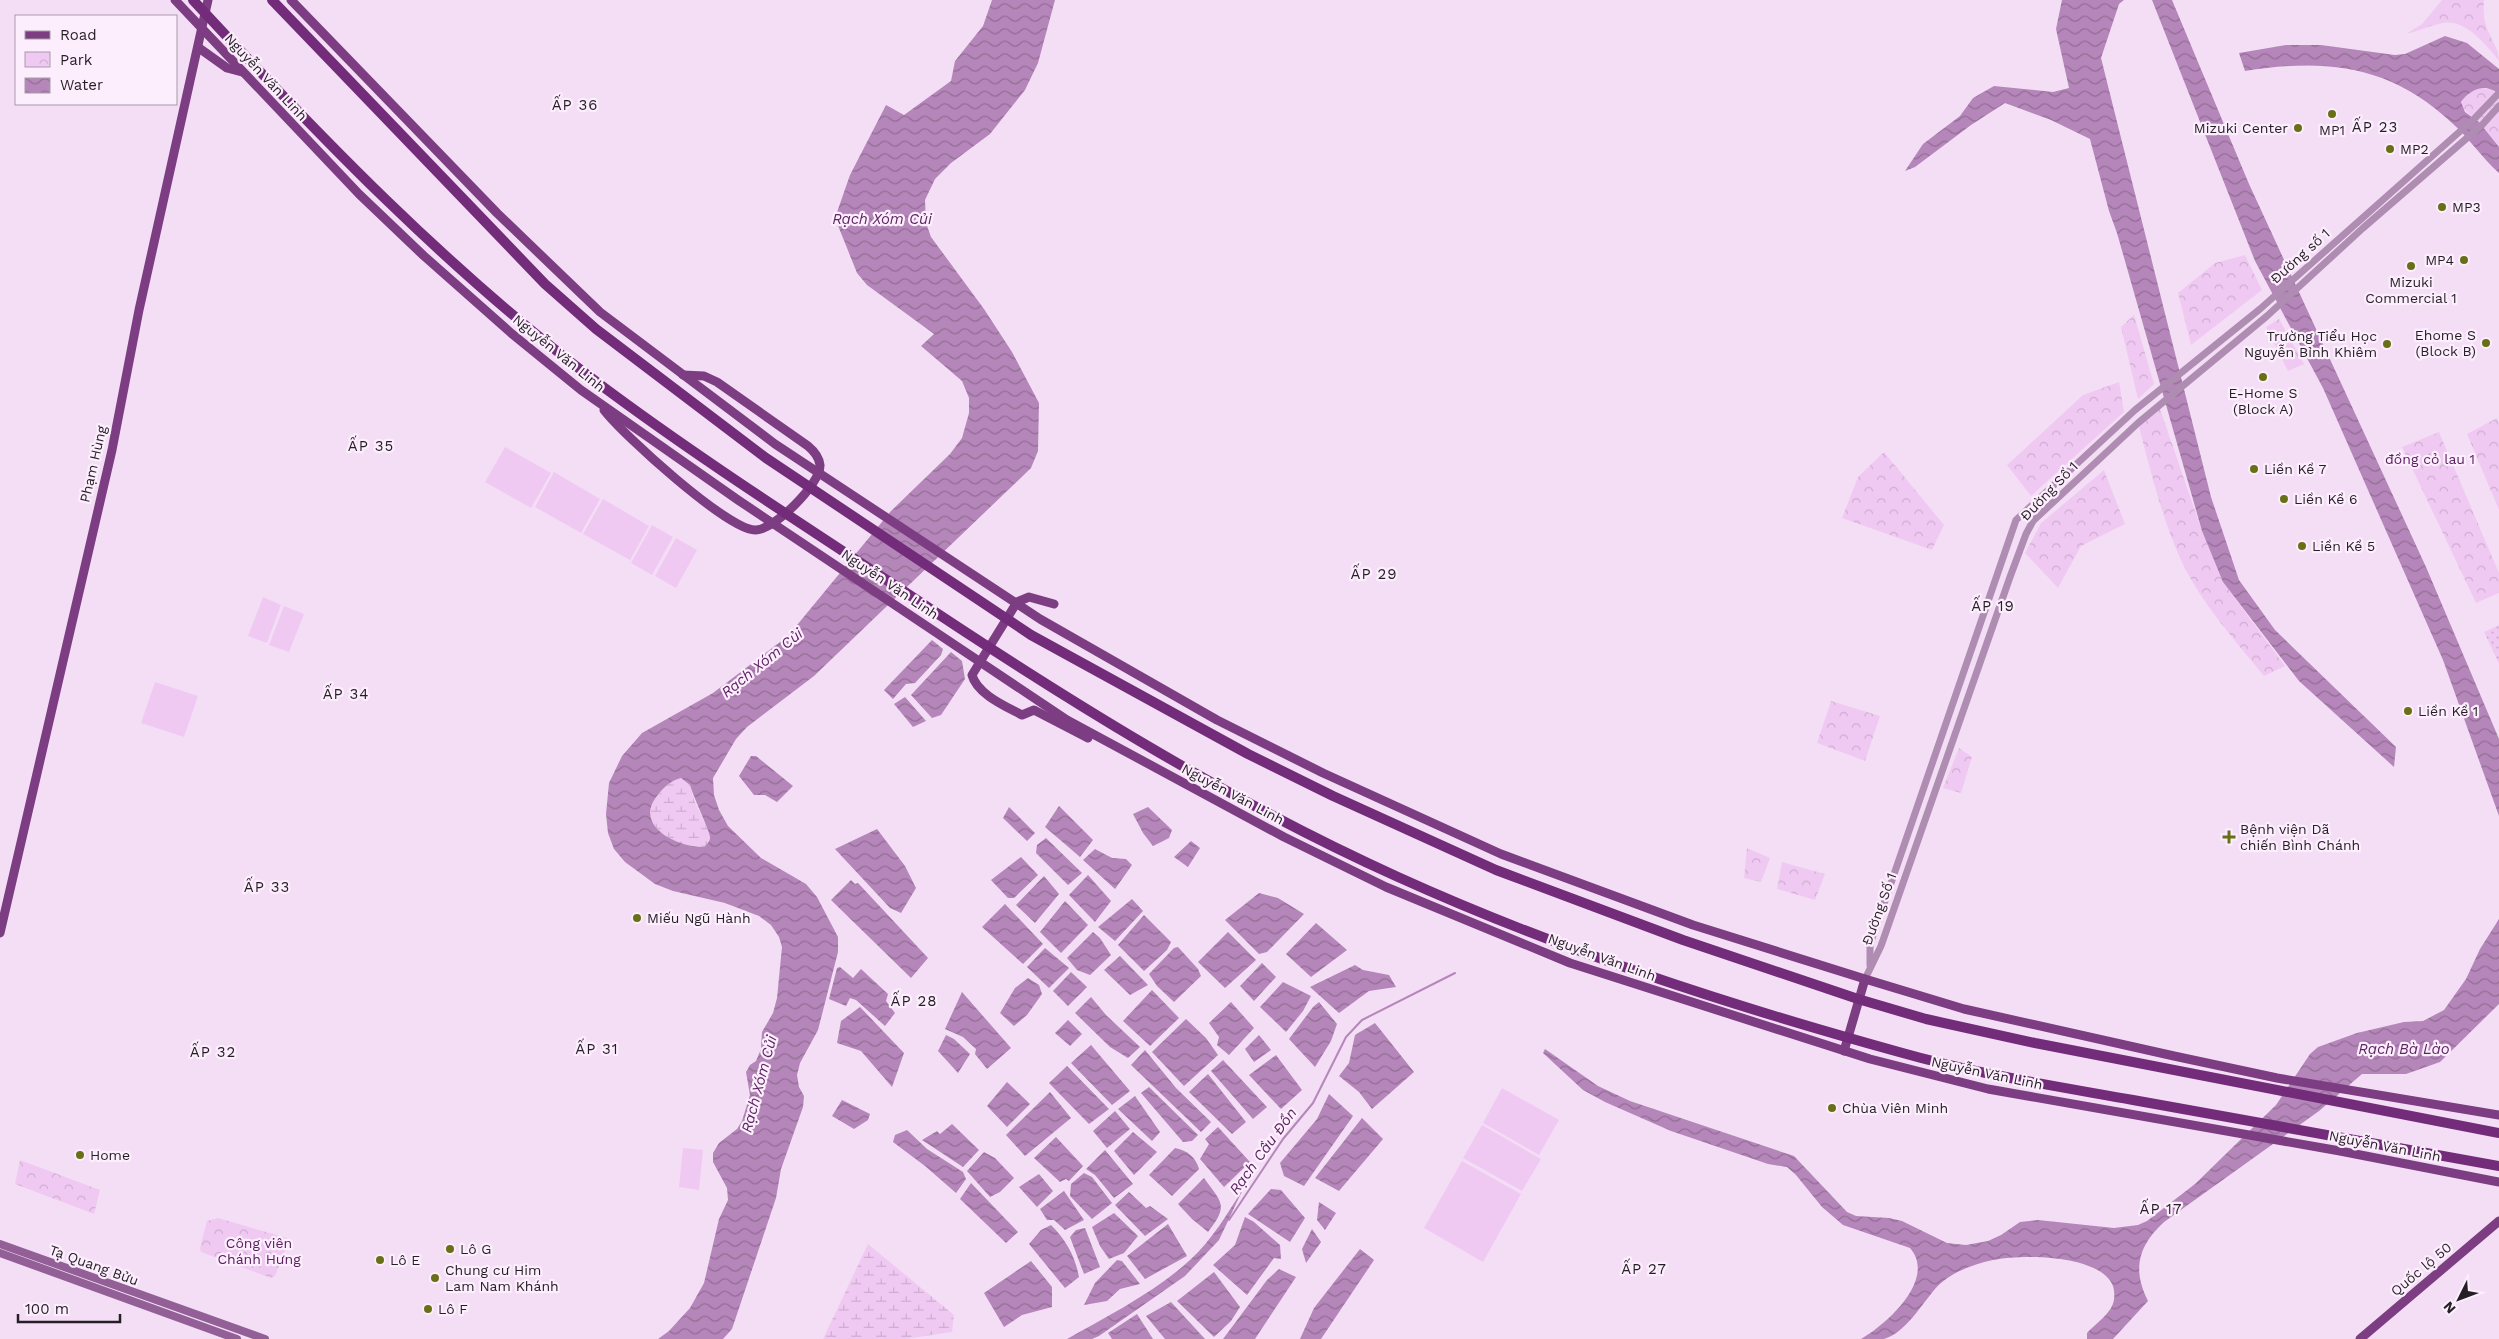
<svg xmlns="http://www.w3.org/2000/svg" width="2499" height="1339" font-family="'Work Sans',sans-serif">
<defs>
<pattern id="grass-dots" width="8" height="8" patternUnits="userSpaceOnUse" patternTransform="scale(1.25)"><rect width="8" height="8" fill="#f0c9f3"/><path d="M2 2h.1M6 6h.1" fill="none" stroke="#ceacd0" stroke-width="1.8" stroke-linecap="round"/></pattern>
<pattern id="wetland-marsh" width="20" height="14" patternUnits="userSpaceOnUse" patternTransform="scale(1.25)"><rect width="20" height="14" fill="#f0c9f3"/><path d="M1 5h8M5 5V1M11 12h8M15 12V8" fill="none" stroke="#ceacd0"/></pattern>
<pattern id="park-crowns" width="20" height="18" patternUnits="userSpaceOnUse" patternTransform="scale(1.25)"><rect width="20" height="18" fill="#f0c9f3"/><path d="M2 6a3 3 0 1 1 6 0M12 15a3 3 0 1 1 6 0" fill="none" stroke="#ceacd0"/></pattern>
<pattern id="water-waves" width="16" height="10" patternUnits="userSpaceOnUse" patternTransform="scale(1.25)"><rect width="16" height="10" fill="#b586b9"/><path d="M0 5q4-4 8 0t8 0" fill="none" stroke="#936d96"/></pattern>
</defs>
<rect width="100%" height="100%" fill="#f4def6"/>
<!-- grass -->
<path fill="url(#grass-dots)" d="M2499,625v39l-15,-32z"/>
<!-- wetland -->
<g fill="url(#wetland-marsh)">
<path d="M681,778l9,7 4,15 16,35 -1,8 -5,4c-26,1 -71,-21 -47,-51 7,-9 13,-15 24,-18z"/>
<path d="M868,1244l86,71 -2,17 -46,7h-83z"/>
</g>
<!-- park -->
<g fill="url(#park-crowns)">
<path d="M2442,0h42c-1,12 0,24 6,35 4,10 9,15 9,26 -13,-16 -33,-42 -56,-38 -12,2 -24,8 -37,11l16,-10z"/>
<path d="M2480,88l11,1 8,6v52l-15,-19 -22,-21c-1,-11 8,-17 18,-19z"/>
<path d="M2245,255l17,35 -71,55 -13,-52 37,-30z"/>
<path d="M2134,315l20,69 -16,15 -17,-72z"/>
<path d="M2279,319l25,45 -16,7 -22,-44z"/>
<path d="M2119,382l5,30 -93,84 -24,-31 76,-70z"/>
<path d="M2159,406l43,125 21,51 62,84 -21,10c-30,-37 -64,-74 -84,-118 -19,-43 -30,-89 -42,-135z"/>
<path d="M2497,418l2,5v87l-32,-76z"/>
<path d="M2439,432l60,141v20l-23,10 -74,-156z"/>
<path d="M1884,452l60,73 -12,25 -90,-32 16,-41z"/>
<path d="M2104,470l21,54 -44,22 -23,42 -33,-35 16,-30z"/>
<path d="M1831,701l49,15 -15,45 -48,-18z"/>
<path d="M1959,748l13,9 -11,36 -18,-5z"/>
<path d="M1747,848l23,10 -9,24 -17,-4z"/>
<path d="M1782,862l43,12 -10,26 -38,-11z"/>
<path d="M20,1160l80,30 -6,24 -79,-30z"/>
<path d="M218,1218l69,20 2,3 -14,35 -4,2 -70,-26 -1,-4 7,-27z"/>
</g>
<!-- garden -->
<g fill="#f0c9f3">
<path d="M505,447l46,26 -20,35 -46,-26z"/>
<path d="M554,472l46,27 -19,34 -46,-26z"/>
<path d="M603,499l46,27 -19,34 -47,-26z"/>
<path d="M652,525l21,12 -21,38 -21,-12z"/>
<path d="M676,538l21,12 -21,38 -21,-12z"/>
<path d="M263,597l18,8 -14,38 -19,-7z"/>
<path d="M284,606l20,8 -15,38 -20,-7z"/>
<path d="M155,682l43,14 -14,41 -43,-14z"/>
<path d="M1502,1088l57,32 -20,35 -56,-32z"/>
<path d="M1482,1125l59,34 -19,32 -59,-33z"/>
<path d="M683,1148l20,2 -4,40 -20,-3z"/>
<path d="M1462,1161l59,33 -38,68 -59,-34z"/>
</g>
<!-- water -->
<g fill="url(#water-waves)" fill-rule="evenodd">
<path d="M992,0h63l-17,63 -13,27 -35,44 -39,29 -16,16 -10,21 1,23 5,14 53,72 28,43 27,51 -1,48 -7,17 -217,208 -67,51 -11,12 -23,39 1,17 5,15 9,16 33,32 45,26 11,13 21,40v15l-20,78 -18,33 -3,12 2,12 5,9 -1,11 -22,62 -5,29 -44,131 -9,10h-65l11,-8 21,-23 14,-25 15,-64 9,-19 -1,-12 -14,-26v-9l6,-10 18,-14 5,-8 8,-26 -4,-23 4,-7 6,-4 5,-12 1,-17 11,-19 4,-15 5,-51 -3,-10 -8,-12 -12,-9 -34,-13 -52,-12 -18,-7 -30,-22 -11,-13 -6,-16 -2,-19 3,-31 13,-27 20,-23 71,-40 75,-57 103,-125 59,-57 12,-16 7,-25v-15l-7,-17 -41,-35 13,-12 -67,-49 -10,-12 -22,-55 15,-43 36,-70 18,10 47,-34 4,-20 28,-35zM681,778l9,7c3,11 20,47 20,52 0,5 -3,7 -6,10 -26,1 -71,-21 -47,-51 7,-9 13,-15 24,-18z"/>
<path d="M2062,0h62l-5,4 -18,54 110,439 28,83 36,50 121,117 -2,20 -95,-86 -76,-99 -21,-51 -85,-298 -8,-22 -19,-72 -39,-19 -46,-17 -34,22 -56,42 -10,4 18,-27 37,-28 13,-18 21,-12 59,6 16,-4 -13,-59z"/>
<path d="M2152,0h20l77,184 177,383 73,172v77l-56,-156 -120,-272 -68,-127z"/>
<path d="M2445,36l22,7 32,26v26c-12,-13 -29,-6 -38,7l4,10 14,10 20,25v26c-17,-15 -30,-35 -47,-50 -61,-58 -127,-65 -207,-52l-6,-18 47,-8h35l74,10 10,-1z"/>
<path d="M932,640l11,9 -2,6 -26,28 -9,1 -13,15 -9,-9z"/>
<path d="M951,652l11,9 3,18 -24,36 -9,3 -21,-23z"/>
<path d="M905,697l21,24 -13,6 -19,-23z"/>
<path d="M751,756h5l37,30 -16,16 -12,-7h-11l-15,-19z"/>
<path d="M1059,806l34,34 -13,17 -35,-30z"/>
<path d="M1009,807l26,26 -8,8 -24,-23z"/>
<path d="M1148,807l24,23 -3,8 -16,8 -10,-13 -10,-19z"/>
<path d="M877,829l28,37 11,22 -15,25 -11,-5 -55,-59z"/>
<path d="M1046,838l36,35 -14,12 -32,-32 1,-8z"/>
<path d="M1191,841l9,7 -12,19 -14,-10z"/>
<path d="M1095,849l17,9 14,1 6,6 -17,24 -32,-29z"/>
<path d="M1021,857l17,18 -24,23h-6l-17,-18z"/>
<path d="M1088,875l23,26 -16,21 -26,-27z"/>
<path d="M1044,876l15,18 -24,29 -19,-18z"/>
<path d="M851,880l4,4 3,-1 70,75 -17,20 -80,-78z"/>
<path d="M1259,893l19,5 26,16 -37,38 -8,2 -34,-34z"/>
<path d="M1132,899l11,12 -28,30 -17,-14z"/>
<path d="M1065,901l23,24 -27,28 -21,-21z"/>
<path d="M1005,904l38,40 -20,20 -41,-37z"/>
<path d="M1144,915l27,27 -4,8 -23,21 -26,-26z"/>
<path d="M2499,919v85l-59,58 -34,12h-44l-43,37 -155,111c-26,24 -32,47 -16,79l-35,38h-26v-6c7,-8 18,-15 24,-25 4,-6 4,-15 2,-22 -13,-32 -91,-32 -120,-26 -20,4 -44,13 -58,29 -13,15 -30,44 -51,50 -7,0 -17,0 -23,0 26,-15 76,-60 49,-91l-67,-23 -21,-18 -26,-32 -9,-8 -19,-3 -97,-33 -66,-29 -22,-12 -40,-37 2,-4 53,37 32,15 164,55 53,56 9,4 33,2 13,3 45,22 19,2 22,-4 13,-6 19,-13 18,-2 76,8 24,-3 9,-4 48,-37 81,-79 34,-51 8,-7 39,-14 47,-11 19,-1 21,-11 22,-31 14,-30z"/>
<path d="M1316,923l31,27 -36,27 -25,-23z"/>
<path d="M1093,932l7,6 11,17 -21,20 -13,-5 -10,-12z"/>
<path d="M1228,932l28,28 -31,28 -27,-26z"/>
<path d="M1178,947l20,22 3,7 -27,26 -17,-16 -8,-12 25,-26z"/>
<path d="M1045,948l24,20 -20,20 -22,-21z"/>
<path d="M1120,956l28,29 -18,10 -26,-25z"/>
<path d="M1262,963l14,14 -22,24 -14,-15z"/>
<path d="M1355,965l8,5 26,5 7,12 -27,4 -30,22 -29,-26z"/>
<path d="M840,967l13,11 8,-9 27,25 -2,7 9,12 -10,13 -29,-26 -6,-2 -4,8 -17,-7 8,-31z"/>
<path d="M1071,972l16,15 -19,19 -15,-15z"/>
<path d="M1028,978l11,7 3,9 -15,21 -13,11 -14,-13 15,-25z"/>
<path d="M1283,982l28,14 -8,15 -17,21 -26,-25z"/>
<path d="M1152,990l27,28 -29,28 -27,-25z"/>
<path d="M962,992l49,56 -24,21 -12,-15 1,-5 -13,-12 -18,-8z"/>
<path d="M1091,997l15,18 34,32 -12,11 -18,-11 -35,-34z"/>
<path d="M1231,1002l23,26 -25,27 -12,-10 2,-8 -10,-14z"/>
<path d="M1319,1002l18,22 -6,17 -16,26 -26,-28 24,-32z"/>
<path d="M860,1007l44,46 -12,34 -31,-36 -24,-8 4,-22z"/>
<path d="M1186,1019l20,19 12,17 -34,31 -32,-34z"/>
<path d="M1068,1020l14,14 -12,12 -15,-13z"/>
<path d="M1375,1023l39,49 -42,37 -13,-17 -20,-16 10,-13 6,-28z"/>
<path d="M946,1035l8,4 16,15 -12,19 -20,-22z"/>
<path d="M1259,1035l12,15 -17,12 -9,-13z"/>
<path d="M1091,1045l39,46 -18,14 -41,-42z"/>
<path d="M1145,1050l31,38 35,34 -10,10 -70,-67z"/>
<path d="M1276,1055l26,35 -21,19 -32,-34z"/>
<path d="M1223,1060l44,47 -14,12 -42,-48z"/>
<path d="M1067,1066l42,43 -20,15 -40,-41z"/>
<path d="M1208,1074l38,48 -14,12 -43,-42z"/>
<path d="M1007,1082l23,22 -23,23 -20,-21z"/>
<path d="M1149,1087l49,48 -6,6 -9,1 -42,-49z"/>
<path d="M1050,1092l21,26 -46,38 -19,-21z"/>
<path d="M1329,1094l24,22 -49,70 -20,-10 -4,-13 37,-44z"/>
<path d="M1135,1096l25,36 -8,9 -34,-32z"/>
<path d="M842,1100l28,14 -2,6 -14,9 -22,-13z"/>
<path d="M1115,1111l15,18 -23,19 -14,-17z"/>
<path d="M1362,1118l21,21 -44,52 -24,-13z"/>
<path d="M952,1124l27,26 -16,17 -41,-27 15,-9 3,3z"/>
<path d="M1218,1127l32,35 -26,25 -24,-28 9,-15 -4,-5z"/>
<path d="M907,1130l20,19 36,23 3,7 -10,14 -31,-27 -32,-24 2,-7z"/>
<path d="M1133,1132l24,20 -23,23 -20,-24z"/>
<path d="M1056,1137l27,29 -14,15 -3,-2 -6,3 -26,-24z"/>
<path d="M1175,1148c11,2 21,9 24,21l-27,27 -23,-21z"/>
<path d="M1105,1150l28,34 -19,14 -19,-23 -9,-6z"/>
<path d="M984,1152l11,6 19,20 -14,14 -10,5 -23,-26z"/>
<path d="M1084,1173l8,4 20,26 -20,16 -22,-23 1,-12z"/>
<path d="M1039,1174l14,17 -16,16 -18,-20z"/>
<path d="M1204,1178c18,25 25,27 4,54l-16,-13 -14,-15z"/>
<path d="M971,1183l47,49 -12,11 -46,-44z"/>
<path d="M1243,1189l-24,51 -34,36 -86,60 -7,3h-25c39,-22 90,-48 123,-79 22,-20 37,-46 53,-71z"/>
<path d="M1271,1189l10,1 24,28 -15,24 -42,-28z"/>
<path d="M1064,1191l20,29 -19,10 -11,-10h-7l-7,-11z"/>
<path d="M1129,1192l17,16 4,-2 18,13 -23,17 -30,-31z"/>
<path d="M1319,1202l17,11 -11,17 -8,-10z"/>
<path d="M1114,1213l24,23 -14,17 -15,6 -9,-13 -8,-19z"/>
<path d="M1245,1217l9,5 26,23 1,14 -7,-1 -27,37 -34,-30 22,-20z"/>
<path d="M1168,1224l19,32 -42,23 -18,-23z"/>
<path d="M1051,1225c15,15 24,31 28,52l-14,11 -36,-44 12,-14z"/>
<path d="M1085,1228l15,39 -16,7 -14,-37 6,-7z"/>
<path d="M1312,1229l9,13 -15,21 -4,-14z"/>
<path d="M1360,1249l14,11 -53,79h-21l14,-31z"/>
<path d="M1117,1260l5,1 18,23 -20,5 -13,12 -23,4 11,-22z"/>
<path d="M1031,1261l21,26v20l-30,8 -18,12 -20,-34z"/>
<path d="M1279,1269l17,8 -41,62h-32l44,-59z"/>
<path d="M1214,1272l26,35 -9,14 -17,16 -37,-36z"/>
<path d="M1171,1302l34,37h-40l-19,-23z"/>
<path d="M1137,1314l16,25h-41l-4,-6z"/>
</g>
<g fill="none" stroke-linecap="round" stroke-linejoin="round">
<!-- stream -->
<path stroke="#b586b9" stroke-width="2" d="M1229,1220l54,-81 30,-36 33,-66 16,-17 93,-47"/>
<!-- tertiary -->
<g stroke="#af8cb1" stroke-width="7">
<path d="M1870,965v-21l146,-424 119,-110 125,-101 215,-191 24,-25"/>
<path d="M1865,979l16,-33 129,-369 16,-43 7,-13 105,-98 129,-107 96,-88 119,-103 17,-19"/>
</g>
<!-- secondary -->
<g stroke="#925f96" stroke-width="8">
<path d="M0,1244l265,95"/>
<path d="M0,1253l237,86"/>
</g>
<!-- primary -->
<g stroke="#7d3d82" stroke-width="9">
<path d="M175,0l184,194 65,62 87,77 70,57 157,110 329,220 217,117 102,50 184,76 300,96 118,30 352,62 159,31"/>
<path d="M291,0l206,213 103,99 175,132 265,175 177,101 106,53 178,81 192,71 172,54 99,30 210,47 103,22 222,37"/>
<path d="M199,48l28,20 15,4"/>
<path d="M604,410c19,25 124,120 151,120 18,1 66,-46 65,-65 -1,-8 -6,-14 -12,-19l-91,-64 -13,-6 -21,-1"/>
<path d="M1054,604l-25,-7 -12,5 -45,73c5,19 33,31 50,40l12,-5 54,28"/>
<path d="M0,933l112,-483 27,-140 69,-310"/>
<path d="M1844,1051l21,-72"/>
<path d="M2360,1339l139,-118"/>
</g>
<!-- trunk -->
<g stroke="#732c79" stroke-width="10">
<path d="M193,0c126,136 256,271 405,383 99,74 204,141 307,209 157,105 320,207 493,285 161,73 331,128 501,175 77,22 156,34 234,48 122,22 244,44 366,66"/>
<path d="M272,0l273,284 51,45 170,129 265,177 217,119 85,42 163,74 187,70 175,59 68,20 109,24 464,90"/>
</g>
</g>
<!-- markers -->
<g fill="#686f16" stroke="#fceefd" stroke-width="2">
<circle cx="2332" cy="114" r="5"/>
<circle cx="2298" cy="128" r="5"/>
<circle cx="2390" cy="149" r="5"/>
<circle cx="2442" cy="207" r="5"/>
<circle cx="2464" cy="260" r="5"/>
<circle cx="2411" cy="266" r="5"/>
<circle cx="2486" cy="343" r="5"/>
<circle cx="2387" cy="344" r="5"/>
<circle cx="2263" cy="377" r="5"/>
<circle cx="2254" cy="469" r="5"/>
<circle cx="2284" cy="499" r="5"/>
<circle cx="2302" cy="546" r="5"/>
<circle cx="2408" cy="711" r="5"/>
<path d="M2226.5 829.5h5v5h5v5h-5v5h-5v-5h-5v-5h5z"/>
<circle cx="637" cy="918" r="5"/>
<circle cx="1832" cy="1108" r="5"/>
<circle cx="80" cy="1155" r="5"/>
<circle cx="450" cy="1249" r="5"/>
<circle cx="380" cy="1260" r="5"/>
<circle cx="435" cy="1278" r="5"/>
<circle cx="428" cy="1309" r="5"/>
</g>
<g text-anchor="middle" stroke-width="4.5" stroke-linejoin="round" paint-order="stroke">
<!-- street labels -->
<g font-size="14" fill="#261e26" stroke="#fceefd">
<text transform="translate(266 77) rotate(47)" y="5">Nguyễn Văn Linh</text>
<text transform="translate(2300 256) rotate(-42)" y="5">Đường số 1</text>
<text transform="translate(559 353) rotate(39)" y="5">Nguyễn Văn Linh</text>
<text transform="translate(93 464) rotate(-77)" y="5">Phạm Hùng</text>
<text transform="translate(2049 491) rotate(-46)" y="5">Đường Số 1</text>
<text transform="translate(890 584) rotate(34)" y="5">Nguyễn Văn Linh</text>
<text transform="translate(1233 794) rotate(28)" y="5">Nguyễn Văn Linh</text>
<text transform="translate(1879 909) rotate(-70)" y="5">Đường Số 1</text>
<text transform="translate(1602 957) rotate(20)" y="5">Nguyễn Văn Linh</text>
<text transform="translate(1987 1073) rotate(12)" y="5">Nguyễn Văn Linh</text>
<text transform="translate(2385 1146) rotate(11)" y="5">Nguyễn Văn Linh</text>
<text transform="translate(94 1265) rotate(20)" y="5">Tạ Quang Bửu</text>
<text transform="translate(2421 1269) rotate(-40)" y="5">Quốc lộ 50</text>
</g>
<!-- poi labels -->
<g font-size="14" fill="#261e26" stroke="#fceefd" text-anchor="start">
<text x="2288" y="133" text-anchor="end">Mizuki Center</text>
<text x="2332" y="135" text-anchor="middle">MP1</text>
<text x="2400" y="154">MP2</text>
<text x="2452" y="212">MP3</text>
<text x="2454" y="265" text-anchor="end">MP4</text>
<text x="2411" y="287" text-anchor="middle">Mizuki<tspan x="2411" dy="16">Commercial 1</tspan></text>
<text x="2476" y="340" text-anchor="end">Ehome S<tspan x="2476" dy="16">(Block B)</tspan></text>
<text x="2377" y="341" text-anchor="end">Trường Tiểu Học<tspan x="2377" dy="16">Nguyễn Bỉnh Khiêm</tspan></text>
<text x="2263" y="398" text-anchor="middle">E-Home S<tspan x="2263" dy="16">(Block A)</tspan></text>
<text x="2264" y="474">Liền Kề 7</text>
<text x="2294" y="504">Liền Kề 6</text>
<text x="2312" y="551">Liền Kề 5</text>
<text x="2418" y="716">Liền Kề 1</text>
<text x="2240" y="834">Bệnh viện Dã<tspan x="2240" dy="16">chiến Bình Chánh</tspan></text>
<text x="647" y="923">Miếu Ngũ Hành</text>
<text x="1842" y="1113">Chùa Viên Minh</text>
<text x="90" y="1160">Home</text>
<text x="460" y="1254">Lô G</text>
<text x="390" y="1265">Lô E</text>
<text x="445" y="1275">Chung cư Him<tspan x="445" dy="16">Lam Nam Khánh</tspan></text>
<text x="438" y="1314">Lô F</text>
</g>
<!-- park labels -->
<g font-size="14" fill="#5a205f" stroke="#fceefd">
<text x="2430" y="464">đồng cỏ lau 1</text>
<text x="259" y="1248">Công viên<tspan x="259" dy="16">Chánh Hưng</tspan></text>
</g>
<!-- neighbourhood labels -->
<g font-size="15" letter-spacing="1" fill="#261e26" stroke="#fceefd">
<text x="575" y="110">ẤP 36</text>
<text x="2375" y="132">ẤP 23</text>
<text x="371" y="451">ẤP 35</text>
<text x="1374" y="579">ẤP 29</text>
<text x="1993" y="611">ẤP 19</text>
<text x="346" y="699">ẤP 34</text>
<text x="267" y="892">ẤP 33</text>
<text x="914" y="1006">ẤP 28</text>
<text x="597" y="1054">ẤP 31</text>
<text x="213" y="1057">ẤP 32</text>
<text x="2161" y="1214">ẤP 17</text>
<text x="1644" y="1274">ẤP 27</text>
</g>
<!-- water labels -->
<g font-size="15" font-style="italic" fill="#5e2563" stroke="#fceefd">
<text x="882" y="224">Rạch Xóm Củi</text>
<text transform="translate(762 663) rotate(-39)" y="5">Rạch Xóm Củi</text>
<text x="2404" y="1054">Rạch Bà Lào</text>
<text transform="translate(759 1084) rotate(-75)" y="5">Rạch Xóm Củi</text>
<text transform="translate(1263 1151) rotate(-54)" y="5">Rạch Cầu Đồn</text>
</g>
</g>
<!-- legend -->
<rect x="15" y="15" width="162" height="90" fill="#fceefd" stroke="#a69ba7"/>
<rect x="25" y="31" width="25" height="8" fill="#7d3d82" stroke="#a69ba7"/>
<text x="60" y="40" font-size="15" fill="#261e26">Road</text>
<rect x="25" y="52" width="25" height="15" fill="url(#park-crowns)" stroke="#a69ba7"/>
<text x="60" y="65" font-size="15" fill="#261e26">Park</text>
<rect x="25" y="78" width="25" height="15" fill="url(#water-waves)" stroke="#a69ba7"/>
<text x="60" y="90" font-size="15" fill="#261e26">Water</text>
<!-- north arrow -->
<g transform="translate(2459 1299) rotate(228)" stroke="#fceefd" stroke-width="4" paint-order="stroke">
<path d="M0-4L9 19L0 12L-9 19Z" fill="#261e26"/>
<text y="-8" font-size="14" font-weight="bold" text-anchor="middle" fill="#261e26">N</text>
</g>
<!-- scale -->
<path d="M18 1314v8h102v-8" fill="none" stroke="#261e26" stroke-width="2.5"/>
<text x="25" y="1314" font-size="15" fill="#261e26" stroke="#fceefd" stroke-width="4" paint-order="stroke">100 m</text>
</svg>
